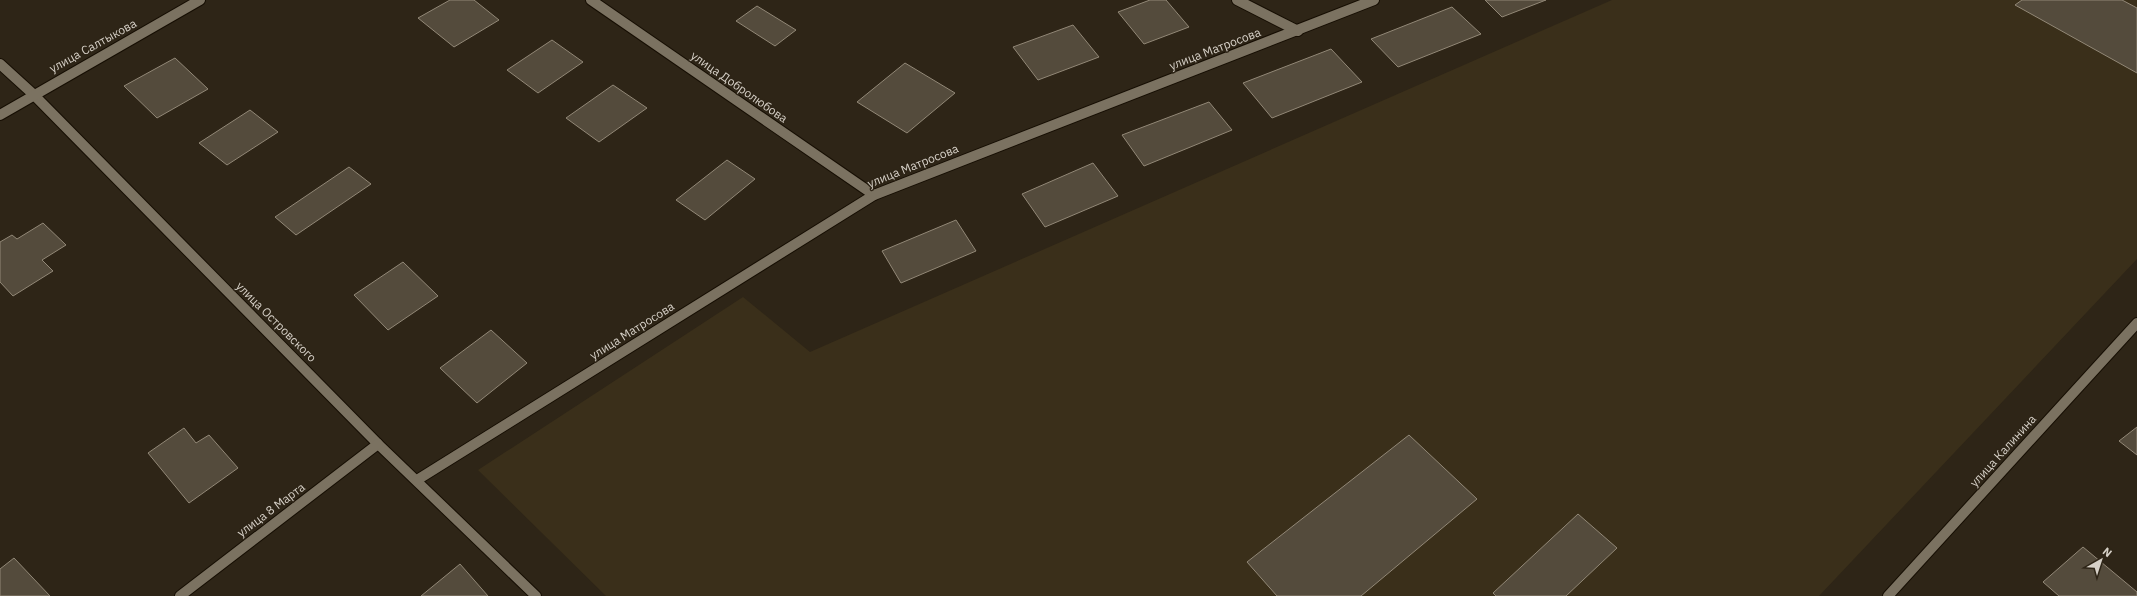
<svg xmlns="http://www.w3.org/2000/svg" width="2137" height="596" font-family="'IBM Plex Sans',sans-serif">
<rect width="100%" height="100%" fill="#2e2517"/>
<!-- built -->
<path fill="#3a2f1a" d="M1612,0h525v259l-318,337h-1213l-128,-126 265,-173 67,55z"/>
<!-- building -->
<g fill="#544b3c" stroke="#928877">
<path d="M450,0h24l25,20 -45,27 -36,-29z"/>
<path d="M1150,0h16l23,27 -45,17 -26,-32z"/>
<path d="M1485,0h61l-44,17z"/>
<path d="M2022,0h100l15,8v65l-122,-68z"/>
<path d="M757,6l39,24 -21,16 -39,-25z"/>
<path d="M1452,7l29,27 -83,33 -27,-28z"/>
<path d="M1073,25l26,32 -61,23 -25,-33z"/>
<path d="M552,40l31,22 -45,31 -31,-23z"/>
<path d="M1331,49l31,33 -90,36 -29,-35z"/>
<path d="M175,58l33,31 -51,29 -33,-32z"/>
<path d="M905,63l50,30 -48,40 -50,-31z"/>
<path d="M613,85l34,23 -48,34 -33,-24z"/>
<path d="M1209,102l23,28 -88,36 -22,-31z"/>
<path d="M250,110l28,22 -51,33 -28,-22z"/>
<path d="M727,160l28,19 -50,41 -29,-20z"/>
<path d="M1093,163l25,33 -73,31 -23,-33z"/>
<path d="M349,167l22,17 -75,51 -21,-18z"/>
<path d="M956,220l20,31 -75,32 -19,-32z"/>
<path d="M43,223l23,22 -24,15 11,11 -40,25 -13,-14v-40l12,-7 5,4z"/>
<path d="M403,262l35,34 -50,34 -34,-35z"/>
<path d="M491,330l36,33 -50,40 -37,-35z"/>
<path d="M2137,427v28l-18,-14z"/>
<path d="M184,428l12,15 13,-8 29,33 -49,35 -41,-50z"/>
<path d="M1409,435l68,64 -116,97h-84l-30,-34z"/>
<path d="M1578,514l39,34 -51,48h-70l-3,-3z"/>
<path d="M2083,547l54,45v4h-78l-16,-14z"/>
<path d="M14,558l36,38h-50v-27z"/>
<path d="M460,564l28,32h-67z"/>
</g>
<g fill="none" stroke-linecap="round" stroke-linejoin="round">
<!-- minor casing -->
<g stroke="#160e03" stroke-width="12">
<g id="minor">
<path d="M591,0l283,195"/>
<path d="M1237,0l61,31"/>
<path d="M0,64l33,30 345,350 158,152"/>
<path d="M0,115l200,-115"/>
<path d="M417,480l457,-285 500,-195"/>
<path d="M180,596l198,-152"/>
<path d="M1888,596l249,-273"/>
</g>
</g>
<!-- minor -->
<use href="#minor" stroke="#7b7261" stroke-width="10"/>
</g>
<g text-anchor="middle" stroke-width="3" stroke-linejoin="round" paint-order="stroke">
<!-- street labels -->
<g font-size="12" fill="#d6d0c7" stroke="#2e2517">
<text transform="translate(93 46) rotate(-29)" y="4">улица Салтыкова</text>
<text transform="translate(1215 49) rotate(-21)" y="4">улица Матросова</text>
<text transform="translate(739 87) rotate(35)" y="4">улица Добролюбова</text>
<text transform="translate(913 166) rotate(-22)" y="4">улица Матросова</text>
<text transform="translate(276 322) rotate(45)" y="4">улица Островского</text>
<text transform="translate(632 331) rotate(-32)" y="4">улица Матросова</text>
<text transform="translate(2003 451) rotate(-48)" y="4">улица Калинина</text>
<text transform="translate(271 510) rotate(-37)" y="4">улица 8 Марта</text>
</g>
</g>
<!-- north arrow -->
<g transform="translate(2101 560) rotate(39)" stroke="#2e2517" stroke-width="3" paint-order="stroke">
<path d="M0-3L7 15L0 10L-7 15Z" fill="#d6d0c7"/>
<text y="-6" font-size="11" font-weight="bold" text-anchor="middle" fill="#d6d0c7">N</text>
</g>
</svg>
